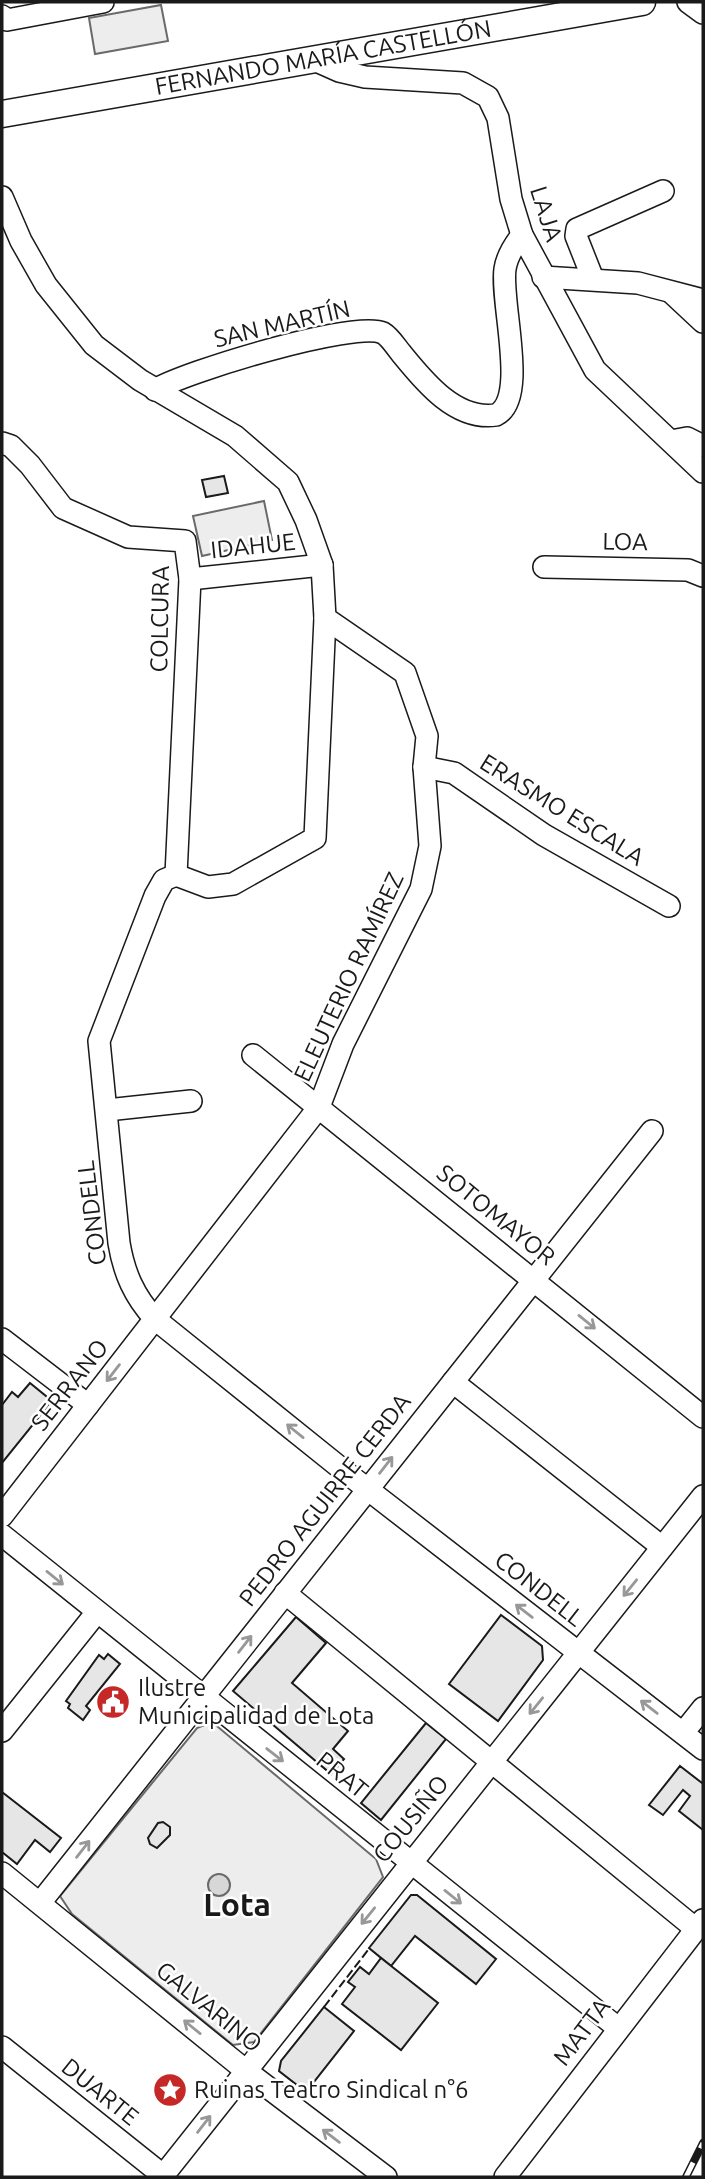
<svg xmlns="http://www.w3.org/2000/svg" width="705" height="2179" font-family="Ubuntu,sans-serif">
<rect width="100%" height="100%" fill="#fff"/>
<!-- built -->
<g fill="#ededed" stroke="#6a6a6a" stroke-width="2">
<path d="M161,5l7,36 -73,13 -6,-36z"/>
<path d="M264,501l8,39 -70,16 -9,-40z"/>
<path d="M212,1722l164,137 7,18 -129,165 -21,3 -161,-131 -12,-18 137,-168z"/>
</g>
<!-- water -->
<circle fill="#d7d7d7" stroke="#6a6a6a" stroke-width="2" cx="219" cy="1885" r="11"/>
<!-- building -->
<g fill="#e6e6e6" stroke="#1a1a1a" stroke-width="2">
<path d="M224,476l4,17 -22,4 -4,-17z"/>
<path d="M30,1383l22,18 -50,62v-58l10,-13 6,5z"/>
<path d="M501,1615l41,31 1,14 -45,61 -49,-37z"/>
<path d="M296,1617l30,26 -34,40 56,48 -15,18 11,10 -13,15 -98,-83z"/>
<path d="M108,1654l12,10 -34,42 4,4 -7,10 -15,-12 2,-4 -4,-3 33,-46 5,4z"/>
<path d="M426,1723l20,16 -65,81 -20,-17z"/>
<path d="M680,1766l22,17 1,-2v49l-24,-19 11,-15 -7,-6 -20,25 -14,-10z"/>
<path d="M2,1792l59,46 -11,14 -15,-12 -18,24 -15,-12z"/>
<path d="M163,1822l7,5v8l-13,13 -7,-4 -2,-6 10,-15z"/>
<path d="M411,1895h6l79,64 -20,25 -61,-48 -24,30 -22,-18z"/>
<path d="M381,1958l57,45 -37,47 -59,-46 13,-17 -7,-5 12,-15 9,7z"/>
<path d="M324,2007l30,24 -48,61 -27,-21 2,-10z"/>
</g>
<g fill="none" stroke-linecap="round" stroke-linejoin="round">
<!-- minor casing -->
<g stroke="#1a1a1a" stroke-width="24">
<g id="minor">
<path d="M688,2l15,11"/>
<path d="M2,16l5,4 96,-18"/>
<path d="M312,59l27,12 26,6 98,6 25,14 10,21 13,81 11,36 73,135 108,102"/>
<path d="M2,197l19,44 25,44 48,60 46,35 95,56 53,46 18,38 16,45 3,53 80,55 22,63 -3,31 6,79 -9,43 -78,155 -24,63 -317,409"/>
<path d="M543,277l95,6 65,17"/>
<path d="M593,279l-17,-43 1,-7 86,-38"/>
<path d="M673,294l30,28"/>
<path d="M155,390c29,-18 200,-70 228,-57 7,4 13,14 18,20 22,27 54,68 95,62 33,-16 4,-113 9,-146 2,-13 9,-24 17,-34"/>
<path d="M671,441l16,-3 16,8"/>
<path d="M2,443l9,3 19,19 33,43 65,29 57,4 5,38 -14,296"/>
<path d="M544,567l144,3 15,6"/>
<path d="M190,579l132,-14"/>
<path d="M325,618l-10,220 -82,46 -25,3 -32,-12 -12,5 -9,16 -56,145 20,202c5,30 15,53 36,76l193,155 355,275"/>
<path d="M424,767l30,6 90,62 125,71"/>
<path d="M253,1055l450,362"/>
<path d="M107,1110l84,-9"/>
<path d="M2,1339l86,66"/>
<path d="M453,1382l209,165"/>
<path d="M2,1535l616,493"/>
<path d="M285,1593l411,336"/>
<path d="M2,1731l95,-119"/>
<path d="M683,1733l20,-25"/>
<path d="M2,1873l243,197 141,107"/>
<path d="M40,1903l612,-772"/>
<path d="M2,2047l163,130"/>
<path d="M162,2177l541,-681"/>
<path d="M505,2177l198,-257"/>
</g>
</g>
<!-- major casing -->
<g stroke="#1a1a1a" stroke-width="29">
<g id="major">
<path id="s1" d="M2,114l640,-112"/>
</g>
</g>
<!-- minor -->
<use href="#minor" stroke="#fff" stroke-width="21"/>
<!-- major -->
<use href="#major" stroke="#fff" stroke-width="26"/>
<!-- rail casing -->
<g stroke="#1a1a1a" stroke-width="8">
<path id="rail" d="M686,2177l17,-34"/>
</g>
<!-- rail -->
<use href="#rail" stroke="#fff" stroke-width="5" stroke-dasharray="16" stroke-linecap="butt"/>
<!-- fence -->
<path stroke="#1a1a1a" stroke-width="2" stroke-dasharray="9 3.5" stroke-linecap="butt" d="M324,2007l44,-57"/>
</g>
<!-- one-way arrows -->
<defs><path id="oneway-shaft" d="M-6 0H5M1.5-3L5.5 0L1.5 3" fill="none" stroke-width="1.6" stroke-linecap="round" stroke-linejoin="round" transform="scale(1.75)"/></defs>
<g stroke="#989898">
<use href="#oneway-shaft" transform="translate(587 1322) rotate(39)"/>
<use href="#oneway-shaft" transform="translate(113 1373) rotate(128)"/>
<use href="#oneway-shaft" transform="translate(295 1431) rotate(-141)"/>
<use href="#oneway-shaft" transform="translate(386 1465) rotate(-52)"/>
<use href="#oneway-shaft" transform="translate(55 1578) rotate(39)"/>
<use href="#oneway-shaft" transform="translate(630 1588) rotate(129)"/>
<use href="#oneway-shaft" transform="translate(524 1611) rotate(-142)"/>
<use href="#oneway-shaft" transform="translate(245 1644) rotate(-52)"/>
<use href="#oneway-shaft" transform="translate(536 1706) rotate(129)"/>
<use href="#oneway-shaft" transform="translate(649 1707) rotate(-142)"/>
<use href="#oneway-shaft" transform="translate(275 1755) rotate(38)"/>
<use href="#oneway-shaft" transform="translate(83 1849) rotate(-52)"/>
<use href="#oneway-shaft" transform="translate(453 1897) rotate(39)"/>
<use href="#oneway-shaft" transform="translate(368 1916) rotate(129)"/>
<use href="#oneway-shaft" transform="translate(192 2027) rotate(-141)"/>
<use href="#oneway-shaft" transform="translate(204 2124) rotate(-52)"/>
<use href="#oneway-shaft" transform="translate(331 2136) rotate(-143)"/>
</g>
<!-- icons -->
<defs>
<g id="civic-disc" transform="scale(1.75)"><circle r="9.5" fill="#c62828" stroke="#fff"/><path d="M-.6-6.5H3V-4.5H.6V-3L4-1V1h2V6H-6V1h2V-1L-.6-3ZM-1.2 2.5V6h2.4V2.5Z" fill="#fff"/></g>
<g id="sight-disc" transform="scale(1.75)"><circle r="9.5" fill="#c62828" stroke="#fff"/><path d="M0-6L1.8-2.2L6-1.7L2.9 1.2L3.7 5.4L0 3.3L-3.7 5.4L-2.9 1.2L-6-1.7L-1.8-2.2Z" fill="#fff"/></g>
</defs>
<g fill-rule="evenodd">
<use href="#civic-disc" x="113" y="1702"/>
<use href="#sight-disc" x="170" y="2090"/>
</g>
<g text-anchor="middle" stroke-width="5" stroke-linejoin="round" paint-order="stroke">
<!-- street labels -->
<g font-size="24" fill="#1a1a1a" stroke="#fff">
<text dy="8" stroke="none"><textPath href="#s1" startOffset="326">FERNANDO MARÍA CASTELLÓN</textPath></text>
<text transform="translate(546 214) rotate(72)" y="8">LAJA</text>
<text transform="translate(282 324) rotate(-13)" y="8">SAN MARTÍN</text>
<text transform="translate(625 542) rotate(1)" y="8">LOA</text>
<text transform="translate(253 546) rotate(-6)" y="8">IDAHUE</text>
<text transform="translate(160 619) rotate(-89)" y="8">COLCURA</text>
<text transform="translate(562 810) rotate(32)" y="8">ERASMO ESCALA</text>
<text transform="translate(349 977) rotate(-65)" y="8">ELEUTERIO RAMÍREZ</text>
<text transform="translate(92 1213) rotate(-97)" y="8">CONDELL</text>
<text transform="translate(496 1215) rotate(39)" y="8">SOTOMAYOR</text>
<text transform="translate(70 1385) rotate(-52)" y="8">SERRANO</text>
<text transform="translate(325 1500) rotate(-52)" y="8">PEDRO AGUIRRE CERDA</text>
<text transform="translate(539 1589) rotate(38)" y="8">CONDELL</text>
<text transform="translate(342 1775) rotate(39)" y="8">PRAT</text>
<text transform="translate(411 1819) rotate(-51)" y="8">COUSIÑO</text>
<text transform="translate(209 2007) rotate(39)" y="8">GALVARINO</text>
<text transform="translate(582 2032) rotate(-53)" y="8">MATTA</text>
<text transform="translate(100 2092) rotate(39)" y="8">DUARTE</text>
</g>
<!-- poi labels -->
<g font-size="24" fill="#1a1a1a" stroke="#fff" text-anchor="start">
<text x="138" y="1696">Ilustre<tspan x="138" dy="28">Municipalidad de Lota</tspan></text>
<text x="194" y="2098">Ruinas Teatro Sindical n°6</text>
</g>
<!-- district labels -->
<g font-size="32" font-weight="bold" fill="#1a1a1a" stroke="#fff">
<text x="237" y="1916">Lota</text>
</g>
</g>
<!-- border -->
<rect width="705" height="2179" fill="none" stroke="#1a1a1a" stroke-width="7"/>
</svg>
